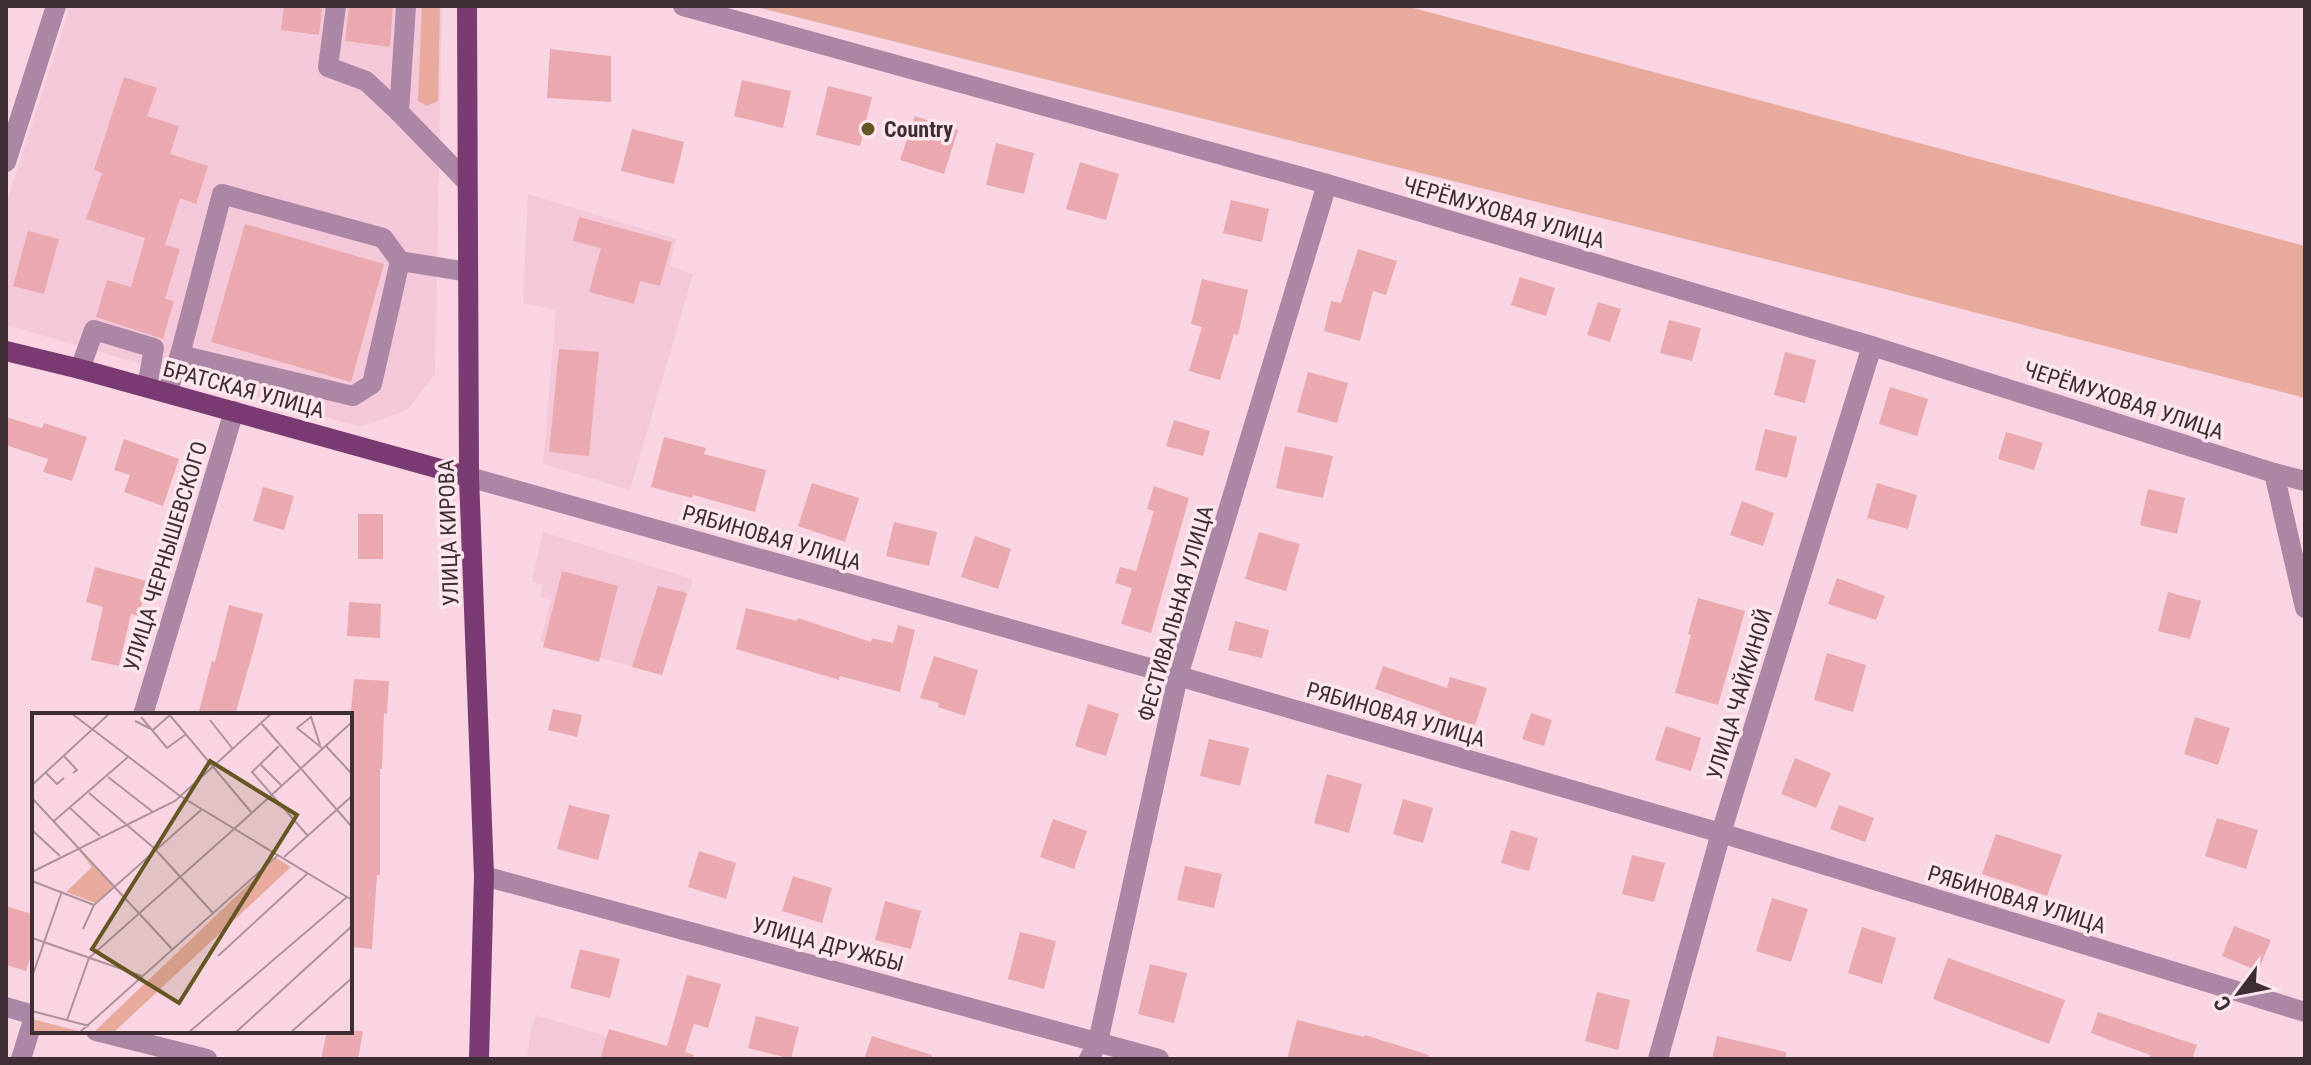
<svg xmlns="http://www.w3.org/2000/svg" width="2311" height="1065" font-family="'Roboto Condensed',sans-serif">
<rect width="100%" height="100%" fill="#f9d5e3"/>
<!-- built -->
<g fill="#f4c8d9">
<path d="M70,6h372l-7,368 -28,36 -47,17 -354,-102v-120z"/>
<path d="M528,194l148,45 -7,27 24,8 -63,216 -87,-26 13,-154 -33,-7z"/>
<path d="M543,532l150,47 -31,96 -122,-34 11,-41 -11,-4 3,-11 -11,-3z"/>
<path d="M536,1015l148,44h-157l3,-26z"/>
</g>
<!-- green -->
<g fill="#e8aa9c">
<path d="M422,6h18l-2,95 -11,5 -9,-5z"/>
<path d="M752,6h654l899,240v152l-420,-109z"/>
</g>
<!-- building -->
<g fill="#eaa9af">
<path d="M284,6h29l9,3 -3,26 -38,-5z"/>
<path d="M349,6h44l-3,41 -45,-6z"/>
<path d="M550,49l61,7v46l-64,-4z"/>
<path d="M124,77l33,11 -10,28 32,10 -9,28 38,12 -12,38 -16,-6 -15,47 15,4 -15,50 9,2 -11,38 -67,-22 11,-37 24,7 14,-49 -59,-19 16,-46 -8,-3z"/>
<path d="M742,80l49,11 -8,37 -49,-12z"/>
<path d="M828,86l44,11 -12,49 -44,-11z"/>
<path d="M915,116l43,14 -14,44 -44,-14z"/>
<path d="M632,129l52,13 -10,42 -53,-13z"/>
<path d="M996,143l38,10 -10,41 -38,-9z"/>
<path d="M1080,162l39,12 -13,46 -40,-11z"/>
<path d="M1231,200l38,9 -7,33 -39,-9z"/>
<path d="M579,217l93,25 -12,44 -20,-5 -6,23 -45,-12 12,-44 -28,-7z"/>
<path d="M245,224l139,40 -33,118 -140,-40z"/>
<path d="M28,231l31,8 -15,55 -31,-8z"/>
<path d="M1358,249l39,12 -11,34 -13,-4 -13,50 -36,-10 7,-30 10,2z"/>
<path d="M1520,277l35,11 -9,28 -35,-11z"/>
<path d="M1202,279l46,11 -10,45 -4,-1 -14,46 -31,-9 13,-44 -11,-3z"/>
<path d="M1598,302l23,7 -11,33 -23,-7z"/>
<path d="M1669,320l32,8 -9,33 -32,-8z"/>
<path d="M559,349l40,3 -10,104 -40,-4z"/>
<path d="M1785,352l31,8 -11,43 -31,-8z"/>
<path d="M1308,372l40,11 -11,40 -40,-11z"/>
<path d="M1890,387l38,12 -11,37 -38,-12z"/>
<path d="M6,417l36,11 2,-5 43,14 -15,44 -29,-9 5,-13 -42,-14z"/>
<path d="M1174,420l36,11 -7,25 -37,-10z"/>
<path d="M1765,429l32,8 -10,41 -32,-8z"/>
<path d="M2006,432l37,11 -9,27 -36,-11z"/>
<path d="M664,437l42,11 -2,6 62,16 -11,42 -62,-17 -1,3 -41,-11z"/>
<path d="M124,439l55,20 -16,47 -39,-14 6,-17 -16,-5z"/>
<path d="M1285,446l48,10 -10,42 -47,-10z"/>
<path d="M812,483l47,15 -14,44 -47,-16z"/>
<path d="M1877,483l40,12 -9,34 -41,-11z"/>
<path d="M1154,486l35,12 -38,135 -30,-9 11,-36 -17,-5 5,-16 16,4 18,-60 -7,-2z"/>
<path d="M263,487l31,9 -10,34 -31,-9z"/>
<path d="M2148,489l37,9 -8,36 -37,-9z"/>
<path d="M1742,501l32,12 -11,33 -33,-11z"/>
<rect x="358" y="514" width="25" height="45"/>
<path d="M894,522l43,10 -8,34 -43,-10z"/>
<path d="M1259,532l41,12 -14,47 -41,-12z"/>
<path d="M975,536l36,13 -13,40 -37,-12z"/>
<path d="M95,567l52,14 -8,35 -8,-2 -12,52 -28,-6 12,-53 -17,-5z"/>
<path d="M562,571l56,15 -19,76 -56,-15z"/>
<path d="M1837,578l48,18 -9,24 -48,-16z"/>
<path d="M658,586l29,7 -25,82 -30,-8z"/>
<path d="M2168,592l33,9 -11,38 -32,-8z"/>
<path d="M1698,598l47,13 -27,94 -43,-12 16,-58 -3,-1z"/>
<path d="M349,602l32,2 -1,34 -33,-2z"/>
<path d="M229,605l34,9 -8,31 -20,70h-37l14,-54 3,1z"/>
<path d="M746,608l51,13 1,-3 73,24 1,-4 21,5 5,-18 17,5 -15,62 -60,-16 -1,4 -103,-31z"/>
<path d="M1235,621l34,9 -7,28 -34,-8z"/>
<path d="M1827,653l39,12 -13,47 -39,-12z"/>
<path d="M934,656l44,14 -13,46 -27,-9 1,-4 -19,-5z"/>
<path d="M1383,666l64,22 3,-11 37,11 -13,41 -36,-11 2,-6 -65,-23z"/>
<path d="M354,679l35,2 -2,33 -3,-1 -2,56h-2v106h-3l-5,74 -22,-2 2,-179h-2v-47z"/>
<path d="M1088,704l31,10 -13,42 -31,-10z"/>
<path d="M553,709l29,6 -5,22 -29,-7z"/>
<path d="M1531,713l21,7 -8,26 -22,-7z"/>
<path d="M2195,717l35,11 -12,37 -34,-11z"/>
<path d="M1666,726l35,12 -10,33 -36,-11z"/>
<path d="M1209,739l40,9 -9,38 -40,-10z"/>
<path d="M1795,758l36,15 -15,35 -35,-14z"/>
<path d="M1327,774l35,10 -13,49 -35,-10z"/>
<path d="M1403,799l30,9 -10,35 -30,-9z"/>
<path d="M569,805l41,10 -12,45 -41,-11z"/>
<path d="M1839,805l35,13 -9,24 -35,-13z"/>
<path d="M2217,818l41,12 -12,39 -41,-13z"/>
<path d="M1053,819l34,12 -13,38 -34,-12z"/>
<path d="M1511,830l27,8 -9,33 -28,-8z"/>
<path d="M1996,834l66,21 -15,41 -65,-22z"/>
<path d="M699,851l37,12 -10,36 -38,-12z"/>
<path d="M1632,855l33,8 -11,39 -32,-8z"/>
<path d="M1185,866l37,8 -8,34 -37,-8z"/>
<path d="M793,876l39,12 -10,35 -40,-12z"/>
<path d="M1772,898l36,11 -17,53 -35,-11z"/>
<path d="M885,901l36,10 -10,38 -36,-9z"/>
<path d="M6,906l28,9v31l-8,25 -20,-6z"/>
<path d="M2234,926l37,14 -13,31 -36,-15z"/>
<path d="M1862,927l34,11 -14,46 -34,-11z"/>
<path d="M1020,932l36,9 -12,48 -36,-10z"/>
<path d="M580,949l40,10 -10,39 -40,-10z"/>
<path d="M1948,958l117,42 -16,44 -116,-45z"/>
<path d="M1150,964l37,9 -13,50 -36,-9z"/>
<path d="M687,975l34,9 -13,44 -14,-4 -9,28 9,3 -1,4h-93l9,-30 58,17z"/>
<path d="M1597,992l33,8 -12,50 -33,-9z"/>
<path d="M2098,1012l99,33 -5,14h-43l1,-4 -59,-22z"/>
<path d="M756,1016l43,11 -8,32 -43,-11z"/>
<path d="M1297,1020l67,17 1,-2 64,20 -1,4h-141z"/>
<path d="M327,1031h36l-5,28h-37z"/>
<path d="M872,1036l60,19v4h-68z"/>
<path d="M1717,1036l69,16v7h-74z"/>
</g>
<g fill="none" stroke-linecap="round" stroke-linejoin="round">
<!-- minor -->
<g stroke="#ac87a5" stroke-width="20">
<path d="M336,6l-8,61 38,14 33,31"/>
<path d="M406,6l-7,106 68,70"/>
<path d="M683,6l644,178 545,162 402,127 31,8"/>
<path d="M6,162l50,-156"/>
<path d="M180,355l42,-161 161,44 17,23"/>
<path d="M80,369l14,-39 60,18 -7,39"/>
<path d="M167,393l13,-38 173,41 19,-12 28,-123 68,11"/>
<path d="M2274,473l31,135"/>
<path d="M469,477l709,199 543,157 584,179"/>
<path d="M143,715l91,-304"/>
<path d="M484,876l675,183"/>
<path d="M6,1007l28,8"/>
<path d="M96,1031l111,28"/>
<path d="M21,1059l13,-42"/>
<path d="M1089,1059l9,-17 80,-366 149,-492"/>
<path d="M1658,1059l63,-226 151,-487"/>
</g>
<!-- major -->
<g stroke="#7a3a72" stroke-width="20">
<path d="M467,6l2,471 15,399 -5,183"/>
<path d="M6,351l74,18 389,108"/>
</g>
</g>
<!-- markers -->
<circle fill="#655724" stroke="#fde7ef" stroke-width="3" cx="868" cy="129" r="8"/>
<g text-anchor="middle" stroke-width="7" stroke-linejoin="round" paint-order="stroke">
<!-- poi labels -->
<g font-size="22" font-weight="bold" fill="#3c2e34" stroke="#fde7ef" text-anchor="start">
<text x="884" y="137">Country</text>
</g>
<!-- street labels -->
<g font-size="22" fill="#3c2e34" stroke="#fde7ef">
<text transform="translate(1504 212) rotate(16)" y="8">ЧЕРЁМУХОВАЯ УЛИЦА</text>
<text transform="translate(244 389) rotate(15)" y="8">БРАТСКАЯ УЛИЦА</text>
<text transform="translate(2124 400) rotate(18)" y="8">ЧЕРЁМУХОВАЯ УЛИЦА</text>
<text transform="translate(448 533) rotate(-92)" y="8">УЛИЦА КИРОВА</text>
<text transform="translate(772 537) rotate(16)" y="8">РЯБИНОВАЯ УЛИЦА</text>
<text transform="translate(165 556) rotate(-73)" y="8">УЛИЦА ЧЕРНЫШЕВСКОГО</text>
<text transform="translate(1175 613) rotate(-74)" y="8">ФЕСТИВАЛЬНАЯ УЛИЦА</text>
<text transform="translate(1739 694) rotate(-73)" y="8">УЛИЦА ЧАЙКИНОЙ</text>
<text transform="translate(1396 714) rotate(16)" y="8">РЯБИНОВАЯ УЛИЦА</text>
<text transform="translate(2017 899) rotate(17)" y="8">РЯБИНОВАЯ УЛИЦА</text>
<text transform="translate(828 944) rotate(15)" y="8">УЛИЦА ДРУЖБЫ</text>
</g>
</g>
<!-- overview -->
<g transform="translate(32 713)">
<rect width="320" height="320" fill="#f9d5e3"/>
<path d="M46,136l37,38 -20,16 -29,-11 26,-25zM244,145l15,9 -178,166h-20zM0,306l54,14h-54z" fill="#e8aa9c"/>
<path fill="none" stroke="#ad929d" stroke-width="2" d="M39,0l109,83 172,104M136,0l83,99M109,4l26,31 18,-13M178,7l22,28M103,8l18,9 17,-15M229,10l91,104M288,32l-9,-28 -14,11 25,20M293,32l27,29M247,33l-27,26 56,64M31,42l14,15 -4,3M229,52l20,20M13,59l12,12 7,-6M76,64l45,35M0,72l78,-72M57,80l65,55 59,65M0,85l141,152M38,95l30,28M22,108l74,-64M202,116l118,-107M0,117l28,26M252,144l68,-61M0,159l143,-71 97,-88M0,168l62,24M51,216l11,-24 107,-95M0,225l110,38M186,243l89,-82M0,264l30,-86M0,298l57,15M35,307l22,-62 145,-129M47,320l198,-177M156,320l159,-136M203,320l117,-107M258,320l62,-55"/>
<path fill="#655724" fill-opacity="0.15" stroke="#655724" stroke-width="4" d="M178,48l87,54 -118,188 -87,-54z"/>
<rect width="320" height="320" fill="none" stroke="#3c2e34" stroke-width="4"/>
</g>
<!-- border -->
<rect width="2311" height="1065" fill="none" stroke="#3c2e34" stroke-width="16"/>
<!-- north arrow -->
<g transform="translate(2239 993) rotate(238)" stroke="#fde7ef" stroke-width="6" paint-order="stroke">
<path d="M0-6L14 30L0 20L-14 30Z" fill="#3c2e34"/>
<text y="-12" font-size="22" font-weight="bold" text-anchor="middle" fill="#3c2e34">С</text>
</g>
</svg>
